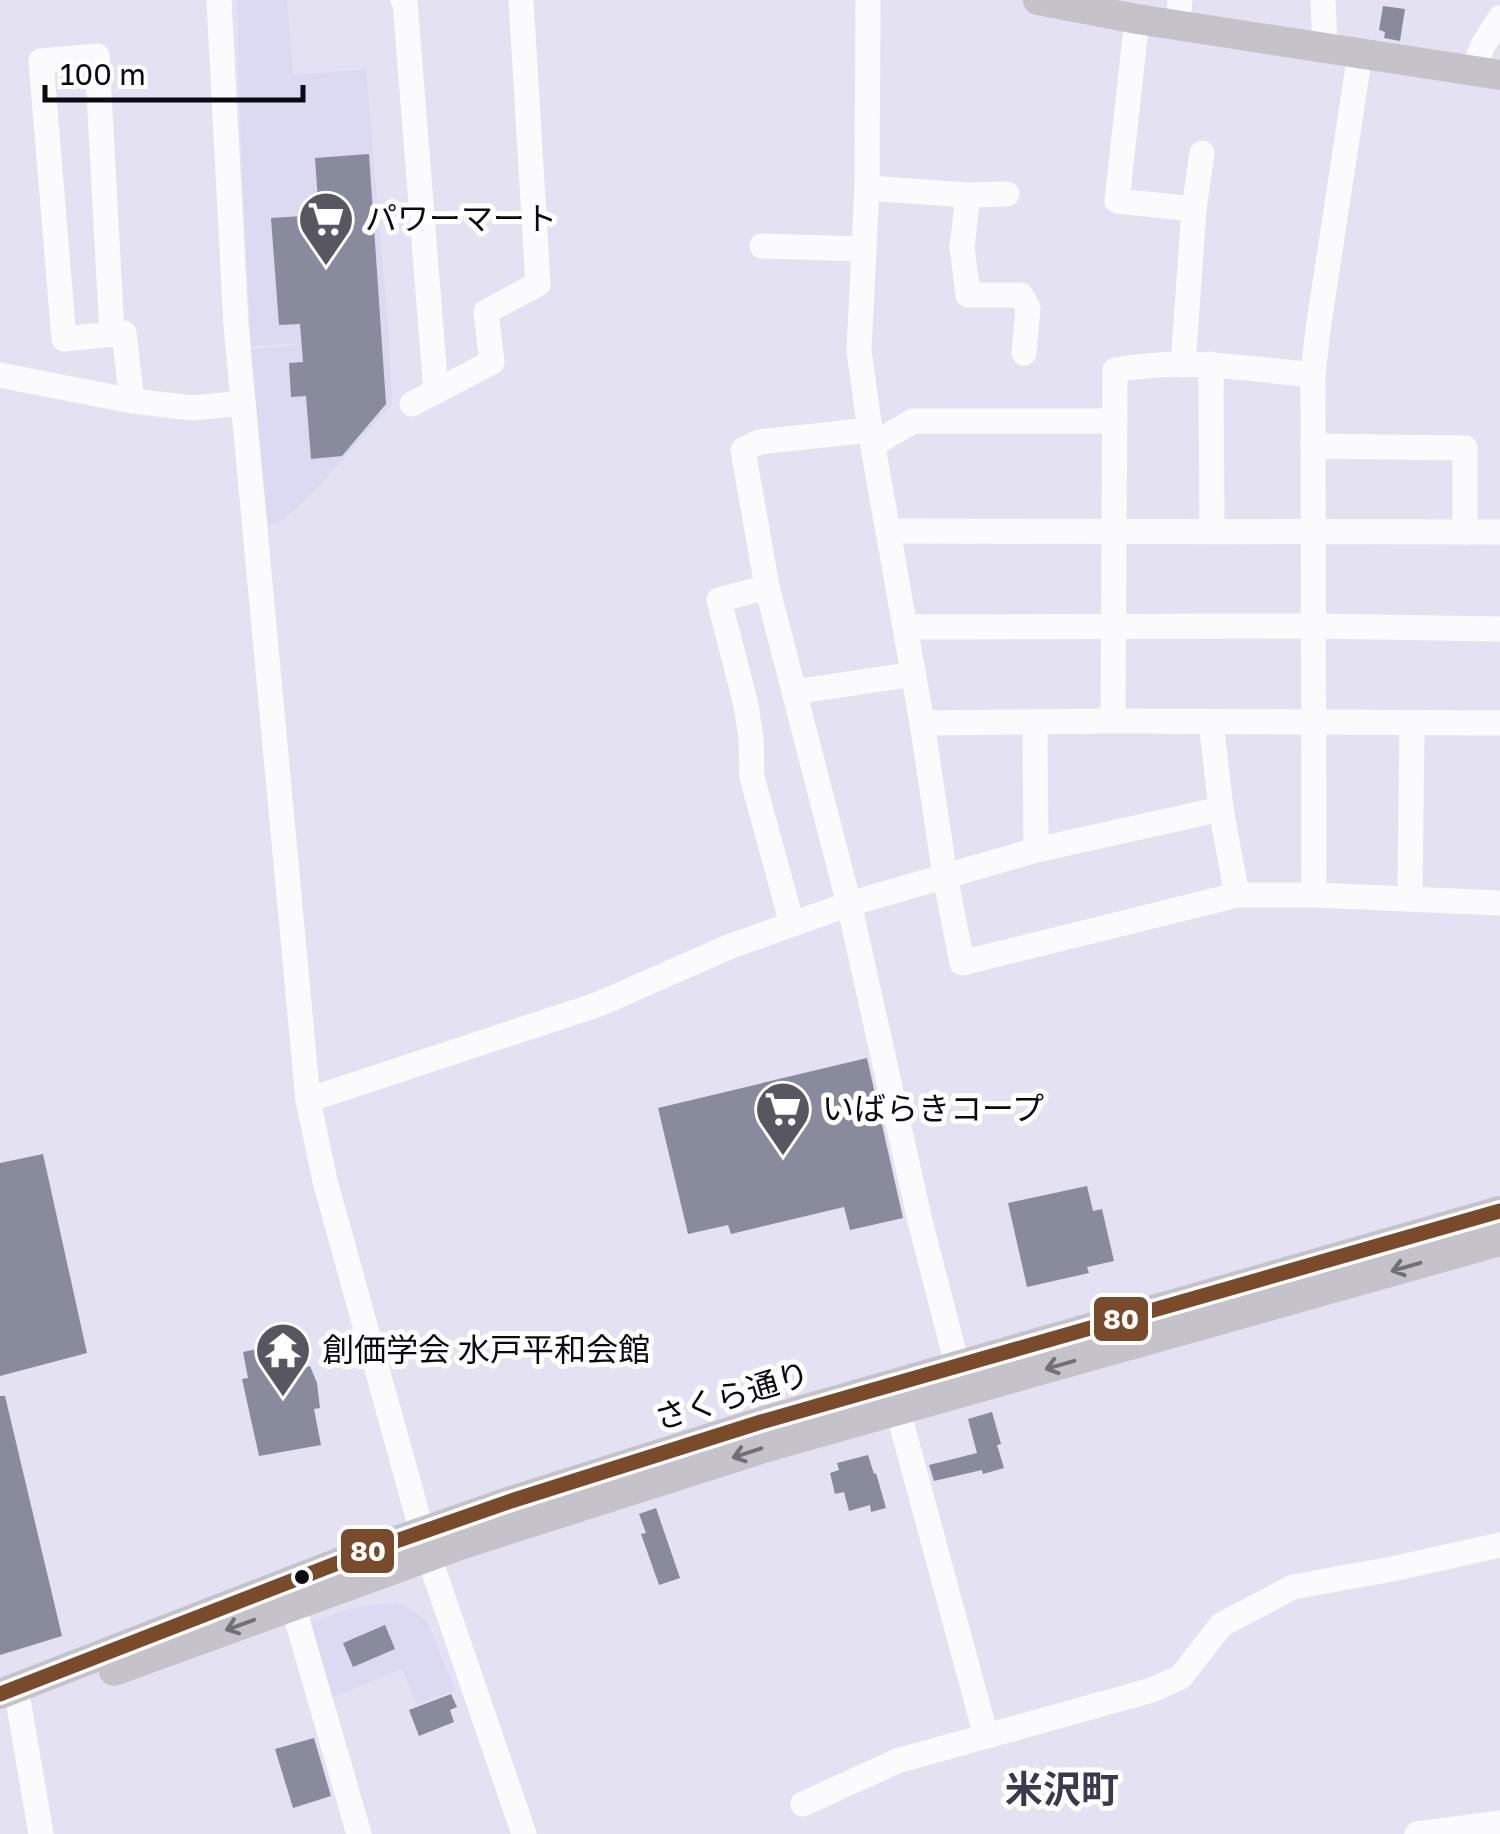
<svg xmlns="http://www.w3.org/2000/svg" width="1500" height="1834" font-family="'Golos Text','Noto Sans JP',sans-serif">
<rect width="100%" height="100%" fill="#e4e2f2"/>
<!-- built -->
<g fill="#dcd9f3">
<path d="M237,0h50l6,75 73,-6 23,269 3,66 -78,88 -31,28 -15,4 -18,-175 78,-7 -77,4 -10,-196z"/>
<path d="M396,1602l16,8 16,13 27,67 -38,15 -15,-36 -71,29 -21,-74 41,-16z"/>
</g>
<!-- building -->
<g fill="#888b9b">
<path d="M1383,6l22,3 -5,32 -16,-3 1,-6 -6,-2z"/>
<path d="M369,154l17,250 -44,52 -31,3 -5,-63 -15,1 -2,-34 14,-1 -3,-38 -21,1 -8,-107 48,-3 -4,-57z"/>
<path d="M867,1058l36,160 -53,12 -6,-23 -113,27 -3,-9 -40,9 -30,-126z"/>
<path d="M43,1154l44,199 -87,23v-213z"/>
<path d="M1087,1186l6,25 9,-2 12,52 -27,6 2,6 -62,14 -19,-84z"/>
<path d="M298,1340l6,28 6,-2 7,17 3,25 -6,1 7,36 -62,11 -17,-77 6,-1 -5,-26z"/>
<path d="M0,1396h5l57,240 -62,19z"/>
<path d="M992,1412l9,32 -4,1 7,23 -21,6 -1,-4 -48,11 -5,-16 48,-12 -9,-34z"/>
<path d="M868,1455l6,19 2,-1 10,35 -15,4 -1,-7 -21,6 -5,-19 -9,2 -5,-21 9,-3 -2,-7z"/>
<path d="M656,1508l24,70 -21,7 -18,-51 5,-1 -7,-19z"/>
<path d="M385,1625l10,24 -42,18 -10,-24z"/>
<path d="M451,1694l6,13 -7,3 4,12 -35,14 -10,-26z"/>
<path d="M314,1738l17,58 -38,12 -18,-59z"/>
</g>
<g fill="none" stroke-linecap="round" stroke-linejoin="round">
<!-- minor -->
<g stroke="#fbfbfd" stroke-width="25">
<path d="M219,0l17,325 72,775 17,81 104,376 95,277"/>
<path d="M403,0l2,2 31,390"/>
<path d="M868,0l-1,188 -8,163 11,79 52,293 23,153 17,87 275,-68h77l186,8"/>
<path d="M1323,0l2,48"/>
<path d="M1137,19l-20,182 77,8"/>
<path d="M1178,25l2,-25"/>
<path d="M1473,71l10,-26 17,-27"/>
<path d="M867,188l101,7 39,-1"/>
<path d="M968,195l-6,52 6,48h53l7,13 -4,45"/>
<path d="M762,246l102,3"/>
<path d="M112,334l-15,-278 -56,5 23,278 60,-6 8,68"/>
<path d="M1211,364l1,166"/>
<path d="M1183,365l11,-156 8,-56"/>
<path d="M0,375l132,26 61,7 50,-5"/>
<path d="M412,404l80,-42 -6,-50 52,-28 -17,-284"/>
<path d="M870,430l-111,12 -16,8 24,137 82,317 71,317 42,163"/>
<path d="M874,444l39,-23h202"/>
<path d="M1313,446l152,2v84"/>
<path d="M889,531l611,1"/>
<path d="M767,587l-48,13 27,105 5,32 1,40 40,147"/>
<path d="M906,627l407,-1 187,3"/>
<path d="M794,692l120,-18"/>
<path d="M1113,721l2,-351c65,-12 132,-2 198,5"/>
<path d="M1035,722l1,128"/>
<path d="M1211,722l10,87 16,86"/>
<path d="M922,723l191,-2 387,2"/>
<path d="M1314,895l-1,-520 5,-46 42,-275"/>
<path d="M1410,899l2,-176"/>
<path d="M308,1100l291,-96 132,-58 118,-42 187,-54 185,-41"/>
<path d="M898,1411l88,325"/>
<path d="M293,1606l66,228"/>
<path d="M19,1705l22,129"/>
<path d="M803,1804l94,-43 255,-71 29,-13 40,-52 72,-38 99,-18 108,-24"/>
<path d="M1417,1834l83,-11"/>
</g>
<!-- major -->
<g stroke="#c5c2ca" stroke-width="30">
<path d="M1038,0l99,19 363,56"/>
<path d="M114,1671l352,-128 301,-96 733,-206"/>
<path d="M0,1694l379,-147 132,-46 250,-79 739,-211"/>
</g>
<!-- bus-1 casing -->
<g stroke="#fff" stroke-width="22">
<path id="bus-1" d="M0,1694l379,-147 132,-46 250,-79 739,-211"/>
</g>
<!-- bus-1 -->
<use href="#bus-1" stroke="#7a4b2a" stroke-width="15"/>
</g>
<!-- one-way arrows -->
<defs><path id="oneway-shaft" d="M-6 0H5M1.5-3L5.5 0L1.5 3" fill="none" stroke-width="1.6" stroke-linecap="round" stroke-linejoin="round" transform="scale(2.5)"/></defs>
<g stroke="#716f78">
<use href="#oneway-shaft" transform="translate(1406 1267) rotate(164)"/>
<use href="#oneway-shaft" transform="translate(1060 1365) rotate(164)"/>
<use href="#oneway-shaft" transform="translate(747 1453) rotate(162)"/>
<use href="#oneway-shaft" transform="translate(240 1625) rotate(160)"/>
</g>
<!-- icons -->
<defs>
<g id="supermarket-pin" transform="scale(2.875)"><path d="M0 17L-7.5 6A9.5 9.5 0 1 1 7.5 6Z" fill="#575661" stroke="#fff"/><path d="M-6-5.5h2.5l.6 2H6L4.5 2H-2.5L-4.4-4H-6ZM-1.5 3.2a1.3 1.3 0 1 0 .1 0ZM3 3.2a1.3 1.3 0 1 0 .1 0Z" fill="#fff"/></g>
<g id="temple-pin" transform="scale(2.875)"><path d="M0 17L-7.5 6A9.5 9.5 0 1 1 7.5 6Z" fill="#575661" stroke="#fff"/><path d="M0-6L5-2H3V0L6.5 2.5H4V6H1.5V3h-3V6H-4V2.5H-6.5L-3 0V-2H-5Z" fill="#fff"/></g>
</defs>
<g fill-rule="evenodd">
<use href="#supermarket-pin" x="326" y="219"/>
<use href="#supermarket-pin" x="783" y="1109"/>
<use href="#temple-pin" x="283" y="1350"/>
</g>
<!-- markers -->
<circle fill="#0b0a13" stroke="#fff" stroke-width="4" cx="302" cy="1577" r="9"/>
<g text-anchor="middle" stroke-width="10" stroke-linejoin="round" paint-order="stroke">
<!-- poi labels -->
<g font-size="32" fill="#0b0a13" stroke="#fff" text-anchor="start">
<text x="365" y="230">パワーマート</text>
<text x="822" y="1120">いばらきコープ</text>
<text x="322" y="1361">創価学会 水戸平和会館</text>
</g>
<!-- street labels -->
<g font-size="32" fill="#0b0a13" stroke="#fff">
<text transform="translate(732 1396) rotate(-17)" y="11">さくら通り</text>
</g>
<!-- quarter labels -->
<g font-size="38" font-weight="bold" fill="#3c394f" stroke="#fff">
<text x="1062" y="1803">米沢町</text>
</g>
</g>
<g stroke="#fff" stroke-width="4">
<rect x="1092" y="1295" width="58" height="48" rx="10" fill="#7a4b2a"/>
<rect x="339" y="1527" width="57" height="48" rx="10" fill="#7a4b2a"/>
</g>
<g font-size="28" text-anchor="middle" font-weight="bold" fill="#fff">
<text x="1121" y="1329">80</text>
<text x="368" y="1561">80</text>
</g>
<!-- scale -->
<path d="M45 85v15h258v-15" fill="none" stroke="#0b0a13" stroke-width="5"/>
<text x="60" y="85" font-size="30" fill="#0b0a13" stroke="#ffffff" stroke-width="8" paint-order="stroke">100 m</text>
</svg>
